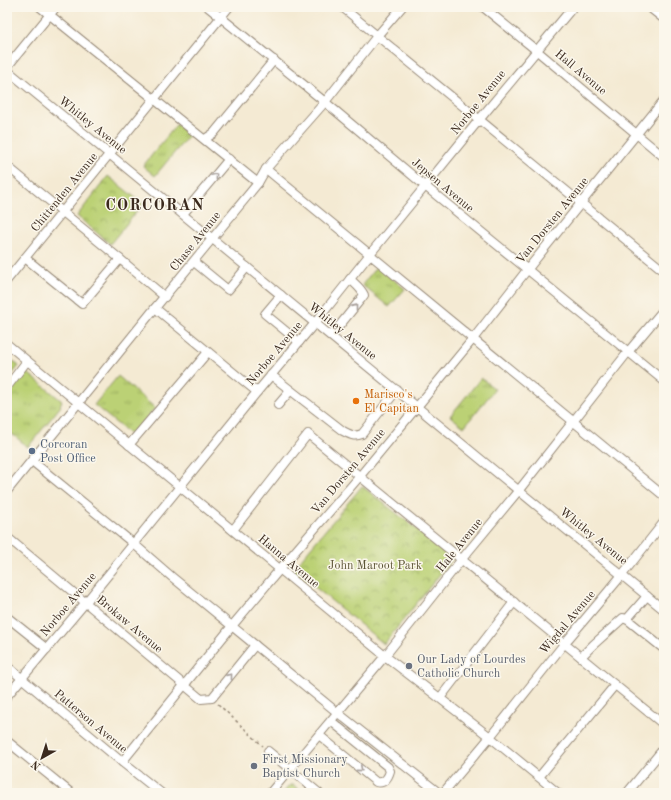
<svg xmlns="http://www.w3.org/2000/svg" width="671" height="800" font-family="'Old Standard TT',serif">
<defs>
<pattern id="grass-tufts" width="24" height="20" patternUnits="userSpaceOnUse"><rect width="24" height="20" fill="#bbd175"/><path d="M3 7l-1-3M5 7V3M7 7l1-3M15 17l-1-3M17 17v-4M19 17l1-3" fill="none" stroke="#99aa5f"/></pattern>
<pattern id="park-crowns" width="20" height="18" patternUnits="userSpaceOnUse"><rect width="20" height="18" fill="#bbd175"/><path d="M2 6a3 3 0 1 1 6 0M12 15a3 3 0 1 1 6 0" fill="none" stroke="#99aa5f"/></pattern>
</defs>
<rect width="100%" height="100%" fill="#fbf7ec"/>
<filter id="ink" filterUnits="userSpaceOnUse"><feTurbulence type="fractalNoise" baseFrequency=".025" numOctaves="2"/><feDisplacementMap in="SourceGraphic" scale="8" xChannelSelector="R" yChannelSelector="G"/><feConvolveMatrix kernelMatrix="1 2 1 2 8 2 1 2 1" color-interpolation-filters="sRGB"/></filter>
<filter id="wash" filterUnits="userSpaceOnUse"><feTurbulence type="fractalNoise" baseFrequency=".012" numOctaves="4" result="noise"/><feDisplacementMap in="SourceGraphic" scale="16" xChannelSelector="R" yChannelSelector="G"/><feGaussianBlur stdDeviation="0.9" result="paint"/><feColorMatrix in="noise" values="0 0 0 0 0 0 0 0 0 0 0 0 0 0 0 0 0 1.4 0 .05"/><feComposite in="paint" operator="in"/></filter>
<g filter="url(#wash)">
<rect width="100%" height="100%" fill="#f4ead3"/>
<!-- grass -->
<g fill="url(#grass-tufts)" stroke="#7b7e4a">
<path d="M177,124l12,11 -34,41 -12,-10z"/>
<path d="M377,266l28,23 -16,18 -27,-22z"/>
<path d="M7,356l12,10 -12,14z"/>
<path d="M24,370l38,31 -2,4 1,1 -33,41 -21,-17v-39z"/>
<path d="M118,376l37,32 -23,28 -38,-31z"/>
<path d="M481,378l14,11 -31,38 -14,-11z"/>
<path d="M291,785h2l10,8h-20l6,-7z"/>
</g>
<!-- park -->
<g fill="url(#park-crowns)" stroke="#7b7e4a">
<path d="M108,176l35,28 -33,40 -33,-28z"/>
<path d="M362,486l91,72 -69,86 -91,-75z"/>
</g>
</g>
<g filter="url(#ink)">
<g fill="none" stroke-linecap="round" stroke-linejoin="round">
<!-- minor casing -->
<g stroke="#988a78" stroke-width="10">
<g id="minor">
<path d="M40,7l218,176"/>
<path d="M208,7l117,95 100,84 239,195"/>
<path d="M342,7l322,264"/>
<path d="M483,7l53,43 128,107"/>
<path d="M649,7l15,12"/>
<path d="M7,67l49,-60"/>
<path d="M7,70l657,540"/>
<path d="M205,139l9,-6 60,-73"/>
<path d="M7,166l113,93 -38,45 -57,-46"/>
<path d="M266,169l398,327"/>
<path d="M183,214l46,-55"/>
<path d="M120,259l45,38"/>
<path d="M194,262l34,28 19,-23"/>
<path d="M7,280l222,-273"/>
<path d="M281,295l-16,19 34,28"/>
<path d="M155,308l102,84"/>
<path d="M331,336l30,-37 3,-4c-3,-7 -9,-11 -14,-16"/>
<path d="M7,344l378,312 105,81 68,56"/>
<path d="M271,375l72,56c8,4 11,6 19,3l35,-44"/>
<path d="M7,387l20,-26"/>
<path d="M278,405l12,-14"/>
<path d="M129,445l79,-93"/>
<path d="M32,461l102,83 38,33 166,136 101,80"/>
<path d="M7,491l148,-183 103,-125 8,-14 59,-67 52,-66 25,-29"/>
<path d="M233,530l75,-96 356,291"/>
<path d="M7,537l194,162 11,-1 43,-53"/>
<path d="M7,617l40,32"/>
<path d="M627,619l20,-23"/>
<path d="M581,657l12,-12 30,-27 5,2 36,29"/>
<path d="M7,666l115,96 39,31"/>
<path d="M7,696l79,-94 171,-210 58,-69 55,-69 109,-134 94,-113"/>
<path d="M440,698l74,-96"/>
<path d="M319,735l57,47c8,2 12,-4 14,-11l-2,-4 -57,-46"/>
<path d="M7,741l64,52"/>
<path d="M268,751l51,42"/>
<path d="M122,762l110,-136 48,-57 80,-93 113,-137 54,-69 137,-170"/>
<path d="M539,777l76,-92"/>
<path d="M270,793l115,-137 77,-97 57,-69 109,-138 36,-43"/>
<path d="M443,793l47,-56 74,-93 58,-69 42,-53"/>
<path d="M627,793l37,-45"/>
</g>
</g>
<!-- path -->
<path stroke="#988a78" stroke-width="1.5" stroke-dasharray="3 3" stroke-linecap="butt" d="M218,704l45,42"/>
<!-- minor -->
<use href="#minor" stroke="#fff" stroke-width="8"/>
</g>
<!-- one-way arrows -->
<defs><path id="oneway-chevron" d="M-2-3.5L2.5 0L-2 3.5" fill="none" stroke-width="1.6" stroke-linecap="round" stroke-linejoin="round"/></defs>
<g stroke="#a79f9a">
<use href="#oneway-chevron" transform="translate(215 176) rotate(-50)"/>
<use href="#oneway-chevron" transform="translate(355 307) rotate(-51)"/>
<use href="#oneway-chevron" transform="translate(230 676) rotate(-51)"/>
<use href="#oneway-chevron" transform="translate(360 769) rotate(40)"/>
</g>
</g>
<!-- markers -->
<circle fill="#e8710a" stroke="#fbf7ec" stroke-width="1.5" cx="356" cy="401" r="4"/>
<circle fill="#5c6f8a" stroke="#fbf7ec" stroke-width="1.5" cx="32" cy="451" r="4"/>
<g fill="#6b7280" stroke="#fbf7ec" stroke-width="1.5">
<circle cx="409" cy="666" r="4"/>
<circle cx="254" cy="766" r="4"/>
</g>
<g text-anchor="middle" stroke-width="3" stroke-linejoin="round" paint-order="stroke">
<!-- street labels -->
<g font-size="12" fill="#3b2a1e" stroke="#fbf7ec">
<text transform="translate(581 72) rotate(40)" y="4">Hall Avenue</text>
<text transform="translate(478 102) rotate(-51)" y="4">Norboe Avenue</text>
<text transform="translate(93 125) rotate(39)" y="4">Whitley Avenue</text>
<text transform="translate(443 185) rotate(40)" y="4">Jepsen Avenue</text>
<text transform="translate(64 192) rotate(-51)" y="4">Chittenden Avenue</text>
<text transform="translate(552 220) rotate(-51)" y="4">Van Dorsten Avenue</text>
<text transform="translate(195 241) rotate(-51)" y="4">Chase Avenue</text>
<text transform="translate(343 331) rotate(39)" y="4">Whitley Avenue</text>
<text transform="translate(274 353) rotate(-50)" y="4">Norboe Avenue</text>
<text transform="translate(348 471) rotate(-50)" y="4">Van Dorsten Avenue</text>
<text transform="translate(594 536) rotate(39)" y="4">Whitley Avenue</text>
<text transform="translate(459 545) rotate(-51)" y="4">Hale Avenue</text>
<text transform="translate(289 561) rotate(40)" y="4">Hanna Avenue</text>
<text transform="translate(68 604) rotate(-50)" y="4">Norboe Avenue</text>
<text transform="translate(567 622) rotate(-50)" y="4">Wigdal Avenue</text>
<text transform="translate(130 624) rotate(40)" y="4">Brokaw Avenue</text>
<text transform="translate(91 721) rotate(40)" y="4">Patterson Avenue</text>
</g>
<!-- food labels -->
<g font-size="12" fill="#c56008" stroke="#fbf7ec" text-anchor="start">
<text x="364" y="398">Marisco's<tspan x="364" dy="14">El Capitan</tspan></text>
</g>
<!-- service labels -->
<g font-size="12" fill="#4e5e75" stroke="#fbf7ec" text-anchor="start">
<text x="40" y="448">Corcoran<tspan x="40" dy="14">Post Office</tspan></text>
</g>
<!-- park labels -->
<g font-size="12" fill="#5b5434" stroke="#fbf7ec">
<text x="375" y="569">John Maroot Park</text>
</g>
<!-- worship labels -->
<g font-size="12" fill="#5b616d" stroke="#fbf7ec" text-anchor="start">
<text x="417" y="663">Our Lady of Lourdes<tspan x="417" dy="14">Catholic Church</tspan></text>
<text x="262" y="763">First Missionary<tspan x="262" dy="14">Baptist Church</tspan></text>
</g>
<!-- district labels -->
<g font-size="16" font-weight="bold" letter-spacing="1" fill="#3b2a1e" stroke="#fbf7ec">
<text x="155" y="210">CORCORAN</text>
</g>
</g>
<!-- margin -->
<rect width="671" height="800" fill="none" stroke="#fbf7ec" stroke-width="24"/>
<!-- north arrow -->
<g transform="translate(42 758) rotate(219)" stroke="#fbf7ec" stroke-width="3" paint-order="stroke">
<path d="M0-3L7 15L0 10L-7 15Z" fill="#3b2a1e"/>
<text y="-6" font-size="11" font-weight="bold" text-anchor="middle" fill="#3b2a1e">N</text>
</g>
</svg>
